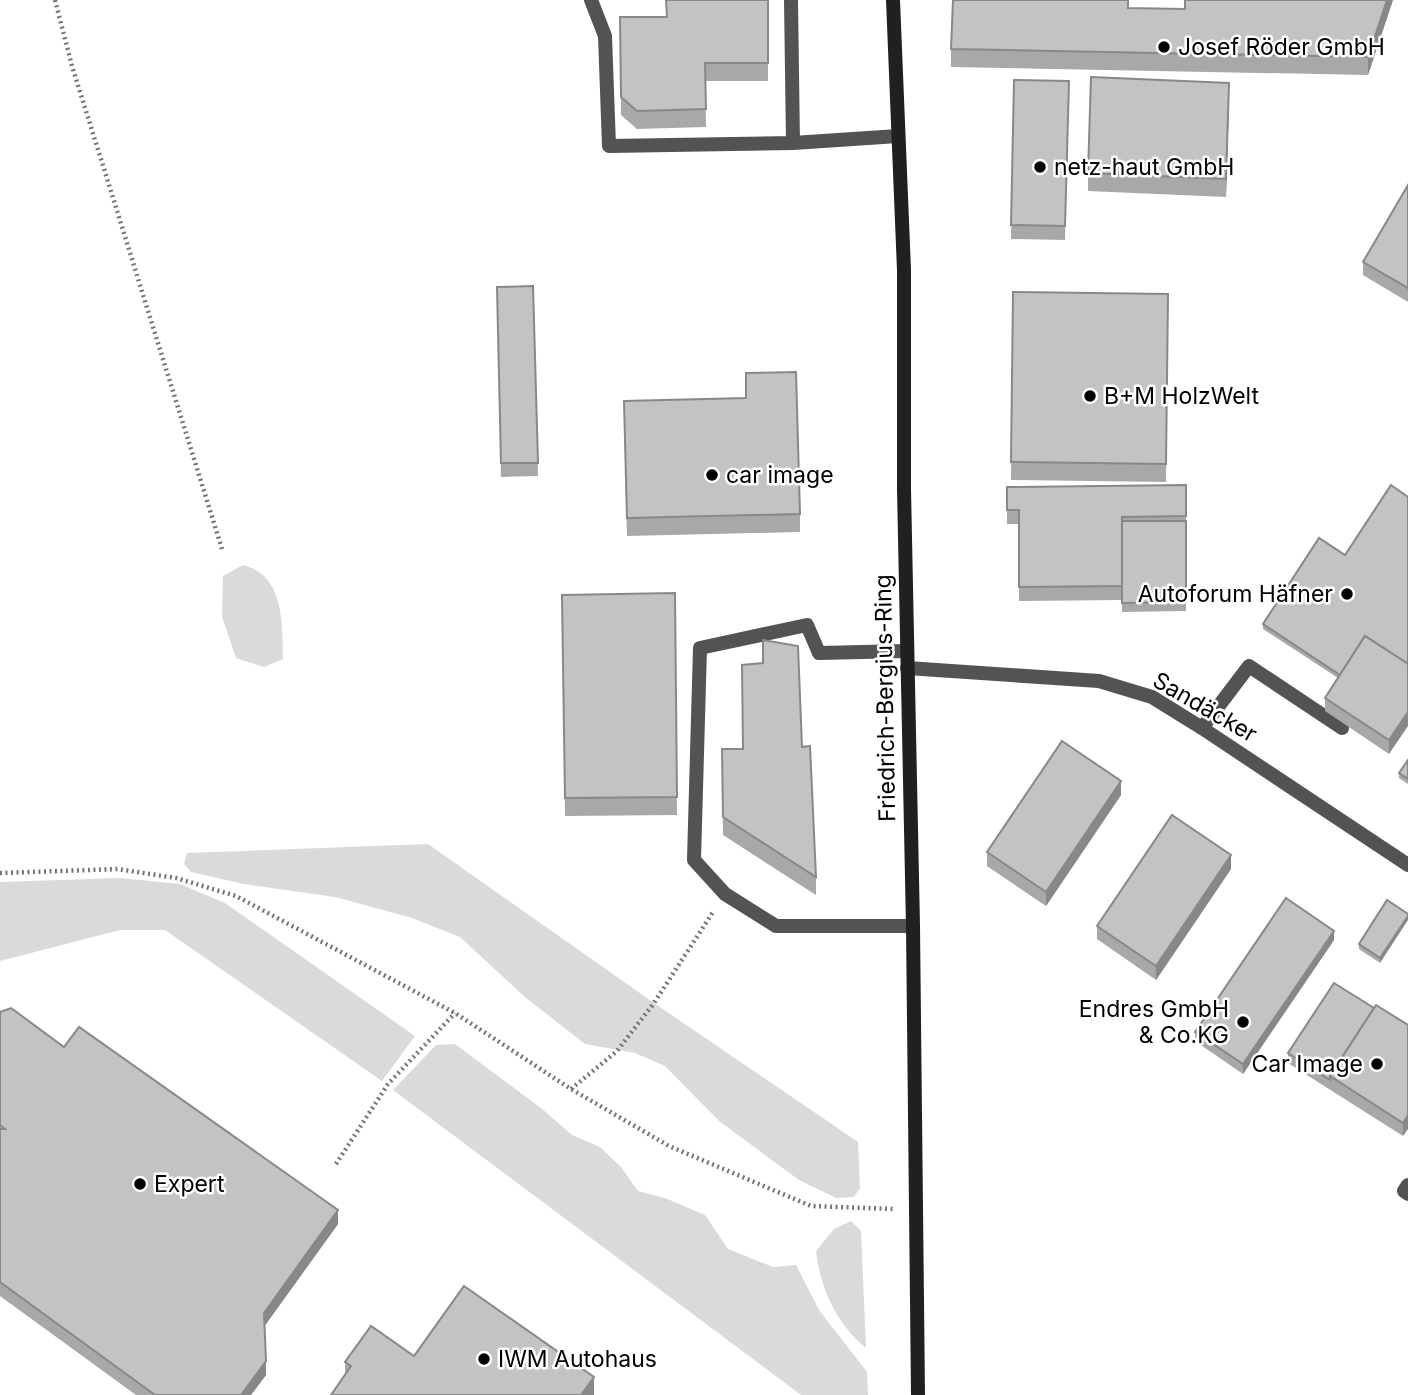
<svg xmlns="http://www.w3.org/2000/svg" width="1408" height="1395" font-family="Inter,sans-serif">
<rect width="100%" height="100%" fill="#fff"/>
<!-- green -->
<g fill="#dadada">
<path d="M243,565c42,10 39,60 40,94l-19,8 -28,-9 -14,-41 1,-41z"/>
<path d="M428,844l226,159 204,139 2,46 -6,9 -18,1 -37,-18 -80,-59 -54,-55 -30,-13 -50,-9 -59,-46 -66,-61 -48,-19 -77,-21 -91,-13 -53,-12 -7,-8 3,-11z"/>
<path d="M120,878l60,6 45,19 190,133 -33,45 -217,-151h-45l-120,31v-79z"/>
<path d="M455,1044l86,64 31,27 28,12 21,20 17,24 27,7 40,17 23,34 45,18 23,-2 23,45 48,62 1,23h-67l-408,-305 43,-45z"/>
<path d="M851,1221l10,10 5,117c-29,-23 -46,-60 -50,-97l18,-22z"/>
</g>
<g fill="none" stroke-linecap="round" stroke-linejoin="round">
<!-- path -->
<g stroke="#757575" stroke-width="4.5" stroke-dasharray="2 3.5" stroke-linecap="butt">
<path d="M55,0l17,66 150,483"/>
<path d="M0,873l118,-4 58,9 60,18 219,117 116,76 98,57 142,60 84,3"/>
<path d="M571,1089l46,-38 37,-48 59,-91"/>
<path d="M336,1164l52,-80 67,-71"/>
</g>
<!-- lane -->
<g stroke="#535353" stroke-width="14">
<path d="M591,0l14,36 4,110 184,-3 105,-7"/>
<path d="M791,0l2,143"/>
<path d="M906,651l-87,2 -12,-28 -107,23 -6,212 31,34 51,32h137"/>
<path d="M1202,728l47,-62 93,62"/>
<path d="M1408,1185l-4,6 4,3"/>
</g>
<!-- street -->
<path stroke="#535353" stroke-width="14" d="M907,668l192,13 53,16 50,31 206,137"/>
<!-- secondary -->
<path stroke="#202020" stroke-width="14" d="M893,0l11,270v219l9,437 5,469"/>
</g>
<!-- wall -->
<g fill="#a8a8a8">
<path d="M768,0v81h-63l1,46 -69,2 -16,-14 -1,-98h46z"/>
<path d="M1393,0l-25,75 -417,-8v-18l177,-41 57,1z"/>
<path d="M1014,80l55,1 -4,159 -54,-1z"/>
<path d="M1229,101l-3,96 -138,-6v-18z"/>
<path d="M1408,185v117l-45,-27v-13z"/>
<path d="M533,286l5,190 -37,1 -4,-190z"/>
<path d="M1013,292l155,2 -2,188 -155,-2z"/>
<path d="M624,419l176,95v18l-173,4z"/>
<path d="M1186,485v126l-64,1v-12l-103,1v-77h-12v-37z"/>
<path d="M1391,485l-2,269 -64,-43v-13l13,-20 -75,-49v-5l82,-69z"/>
<path d="M675,593l2,222 -112,1 -3,-221z"/>
<path d="M802,747l14,130v18l-93,-60 -1,-86z"/>
<path d="M1408,760v24l-9,-6v-5z"/>
<path d="M1121,795l-75,111 -59,-40v-14z"/>
<path d="M1231,869l-75,111 -59,-41v-13z"/>
<path d="M1387,900l-7,63 -21,-14v-5z"/>
<path d="M1334,940l-91,134 -48,-33v-9z"/>
<path d="M1374,1008l34,17 -5,111 -115,-73v-10z"/>
<path d="M0,1012l64,35 274,177 -74,102 2,49 -15,20h-115l-136,-99z"/>
<path d="M414,1356l180,39 -249,-20v-13z"/>
</g>
<!-- shaded-wall -->
<g fill="#888">
<path d="M1387,0h6l-25,75v-18z"/>
<path d="M1229,83v18l-3,96v-18z"/>
<path d="M1408,712v14l-19,28v-14z"/>
<path d="M1121,781v14l-75,111v-14z"/>
<path d="M1231,855v14l-75,111v-14z"/>
<path d="M1408,916v4l-28,43v-5z"/>
<path d="M1334,931v9l-91,134v-10z"/>
<path d="M1408,1115v14l-5,7v-13z"/>
<path d="M338,1210v14l-74,103v-14z"/>
<path d="M266,1361v14l-15,20h-10z"/>
<path d="M594,1377v18h-13z"/>
</g>
<!-- building -->
<g fill="#c3c3c3" stroke="#888" stroke-width="2">
<path d="M666,0h102v63h-63l1,46 -69,2 -16,-14 -1,-80h47z"/>
<path d="M953,0h175v8l57,1v-9h202l-19,57 -417,-8z"/>
<path d="M1091,77l138,6 -3,96 -138,-6z"/>
<path d="M1014,80l55,1 -4,145 -54,-1z"/>
<path d="M1408,185v103l-45,-26z"/>
<path d="M533,286l5,177h-37l-4,-176z"/>
<path d="M1013,292l155,2 -2,170 -155,-2z"/>
<path d="M796,372l4,142 -173,4 -3,-117 122,-3v-25z"/>
<path d="M1186,485v31l-64,1v69l-103,1v-77h-12v-23z"/>
<path d="M1391,485l17,12v167l-43,-28 -25,39 -77,-51 56,-86 26,17z"/>
<path d="M1122,521h64v81l-64,1z"/>
<path d="M675,593l2,204 -112,1 -3,-203z"/>
<path d="M1365,636l43,28v48l-19,28 -64,-42z"/>
<path d="M763,640l35,6 4,101 8,-1 6,131 -93,-60 -1,-68h21l-1,-84 21,-2z"/>
<path d="M1062,741l59,40 -75,111 -59,-40z"/>
<path d="M1408,760v19l-9,-6z"/>
<path d="M1172,815l59,40 -75,111 -59,-40z"/>
<path d="M1286,898l48,33 -91,133 -48,-32z"/>
<path d="M1387,900l21,14v2l-28,42 -21,-14z"/>
<path d="M1334,983l40,25 -44,68v4l-42,-27z"/>
<path d="M1376,1005l32,20v90l-5,8 -73,-47z"/>
<path d="M11,1008l53,39 15,-20 259,183 -74,103 2,48 -25,34h-86l-155,-113v-153h5l-5,-4v-113z"/>
<path d="M464,1286l130,91 -13,18h-250l20,-29 -6,-4 26,-36 43,30z"/>
</g>
<!-- markers -->
<g fill="#000" stroke="#fff" stroke-width="2.5">
<circle cx="1164" cy="47" r="7"/>
<circle cx="1040" cy="167" r="7"/>
<circle cx="1090" cy="396" r="7"/>
<circle cx="712" cy="475" r="7"/>
<circle cx="1347" cy="594" r="7"/>
<circle cx="1243" cy="1022" r="7"/>
<circle cx="1377" cy="1064" r="7"/>
<circle cx="140" cy="1184" r="7"/>
<circle cx="484" cy="1359" r="7"/>
</g>
<g text-anchor="middle" stroke-width="5" stroke-linejoin="round" paint-order="stroke">
<!-- poi labels -->
<g font-size="23" fill="#000" stroke="#fff" text-anchor="start">
<text x="1178" y="55">Josef Röder GmbH</text>
<text x="1054" y="175">netz-haut GmbH</text>
<text x="1104" y="404">B+M HolzWelt</text>
<text x="726" y="483">car image</text>
<text x="1333" y="602" text-anchor="end">Autoforum Häfner</text>
<text x="1229" y="1017" text-anchor="end">Endres GmbH<tspan x="1229" dy="26">&amp; Co.KG</tspan></text>
<text x="1363" y="1072" text-anchor="end">Car Image</text>
<text x="154" y="1192">Expert</text>
<text x="498" y="1367">IWM Autohaus</text>
</g>
<!-- street labels -->
<g font-size="23" fill="#000" stroke="#fff">
<text transform="translate(885 698) rotate(-91)" y="8">Friedrich-Bergius-Ring</text>
<text transform="translate(1205 707) rotate(30)" y="8">Sandäcker</text>
</g>
</g>
</svg>
